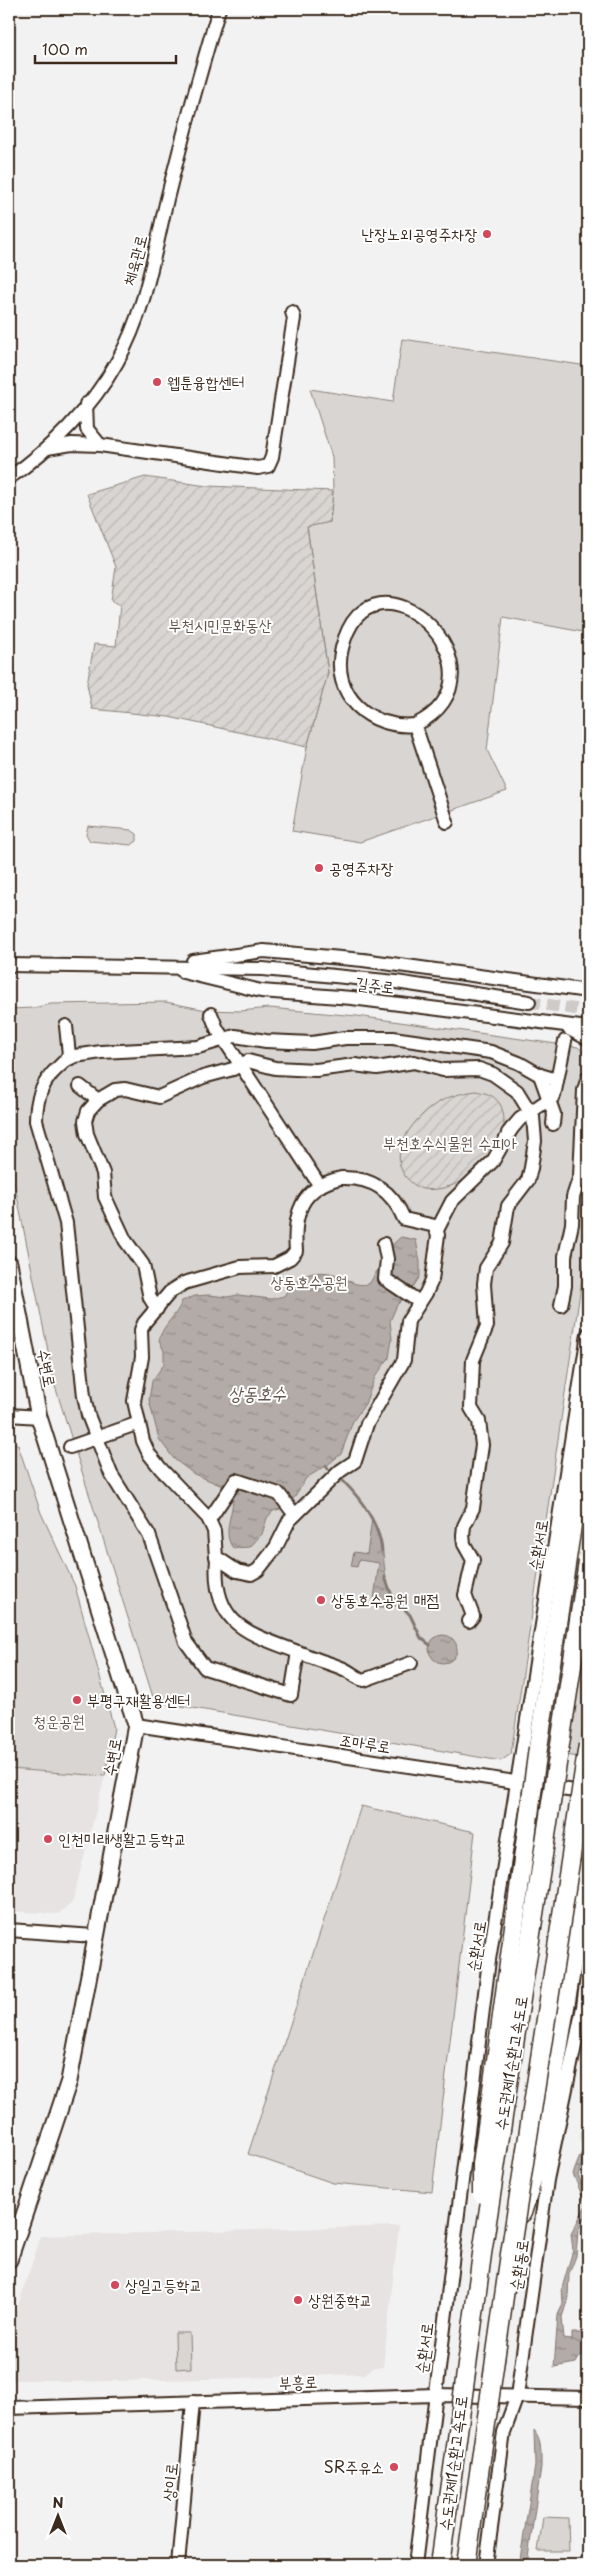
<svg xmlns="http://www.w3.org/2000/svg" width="597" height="2574" font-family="'Playpen Sans','Poor Story',sans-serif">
<defs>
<pattern id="garden-furrows" width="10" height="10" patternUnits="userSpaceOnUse" patternTransform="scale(1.25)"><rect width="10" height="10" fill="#d8d5d2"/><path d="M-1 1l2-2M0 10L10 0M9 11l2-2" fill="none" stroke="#bab7b4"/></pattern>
<pattern id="water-ripples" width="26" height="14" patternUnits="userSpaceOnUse" patternTransform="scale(1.25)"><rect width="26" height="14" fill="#b2aba7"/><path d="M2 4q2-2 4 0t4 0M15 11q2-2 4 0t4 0" fill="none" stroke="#928b87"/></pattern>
</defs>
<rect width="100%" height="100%" fill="#f3f2f2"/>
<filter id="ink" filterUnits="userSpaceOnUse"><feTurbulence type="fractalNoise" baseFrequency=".02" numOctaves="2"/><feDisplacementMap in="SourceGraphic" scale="10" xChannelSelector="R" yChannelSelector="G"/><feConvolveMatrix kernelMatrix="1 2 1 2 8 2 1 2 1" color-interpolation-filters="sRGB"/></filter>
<g filter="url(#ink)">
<!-- built -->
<g fill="#e6e3e2">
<path d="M9,1769l96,7 -33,127 -14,11 -49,-3z"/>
<path d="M399,2226l-16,141h-9l-9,7 -157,5 -142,3 -9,-2h-48v-47l32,-97z"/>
</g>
<!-- green -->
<g fill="#d8d5d2" stroke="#8a8078">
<path d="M402,339l186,27v267l-85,-16 -16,133 20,41 -147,51 -68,-11 15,-84 21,-74 -21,-147 23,-4 3,-31 -1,-34 -22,-68 83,13z"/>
<path d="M88,826l43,4 6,4v7l-6,4 -41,-4 -4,-7z"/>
<path d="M166,1002l40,8 35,1 28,-3 88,8 221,31 10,9v183l-77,515 -10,7 -343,-59 -5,-5 -98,-311 -46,-230v-147l24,-1 18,-4z"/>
<path d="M9,1437l9,8 23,68 34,73 39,142 -9,48 -96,-7z"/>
<path d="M574,1576l14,2v69l-25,-3z"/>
<path d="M560,1657l28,4v33l-9,63 -33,-5z"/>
<path d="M361,1806l114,26 -43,360 -99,-9 -85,-29z"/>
<path d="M175,2333h15l1,35 -15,1z"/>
<path d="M543,2517l25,1 1,33h-31z"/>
</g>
<!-- garden -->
<g fill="url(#garden-furrows)" stroke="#8a8078">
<path d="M145,477l62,9 126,5 -3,31 -23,5 21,146 -21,74 -138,-30 -77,-8 -5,-25 7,-40 22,2 4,-41 -9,-4 5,-34 -29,-73z"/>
<path d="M476,1091c4,1 10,2 14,4 5,2 11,9 12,14 13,40 -40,86 -79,80 -6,-1 -14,-8 -18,-13 -18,-25 10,-59 31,-72 12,-8 26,-11 40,-13z"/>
</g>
<!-- water -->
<g fill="url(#water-ripples)" stroke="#827770">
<path d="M401,1237l15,3 4,22v14l-10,16 -13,13 -7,16 2,18 -3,19 -14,19 -10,27 -12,17 -12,33 -15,12 -20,12 -11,19 -15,12 -7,2 -6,7 -5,16 -12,13 -17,1c-13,-17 4,-39 -1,-58l-38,-16 -20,-15 -15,-20 -10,-39 3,-19 12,-17v-13l-5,-11c5,-18 17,-22 23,-39l13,-5 13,-1 19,2 11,-2 33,4 13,-3c11,-21 33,-29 56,-20 14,6 12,10 29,8 14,-20 11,-30 32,-47z"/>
<path d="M372,1519c3,7 7,15 9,22 5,24 1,44 18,63l-7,4 -19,-2 6,-43 -20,-3 -2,7 -6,-1 3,-14 13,2z"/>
<circle cx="443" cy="1649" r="14"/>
<path d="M588,2116l-2,14 1,20 -9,25 9,21 1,14 -10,21 -2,25 -7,18 -1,25 -6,18 2,22 8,1v-7h16v21l-8,2 -4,7 -22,4 4,-52 5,-12 -1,-15 11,-38 -2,-16 15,-29 -13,-31 9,-23 -1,-19z"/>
<path d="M534,2430c8,9 7,25 7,37l-14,98h-8l16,-99z"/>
</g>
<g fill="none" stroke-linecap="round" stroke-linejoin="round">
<!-- stream -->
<g stroke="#827770" stroke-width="3">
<path d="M326,1466l2,3"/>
<path d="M338,1476c21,20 41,45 44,75"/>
<path d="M385,1577l7,19 18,19 11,23 9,7"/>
</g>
<!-- minor-tunnel -->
<path stroke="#cecac8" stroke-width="12" stroke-dasharray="12 6" stroke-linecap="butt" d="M529,1002l59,9"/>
<!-- minor casing -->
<g stroke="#3b2a1e" stroke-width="16">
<g id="minor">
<path d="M86,404l1,25 13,16"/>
<path d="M47,448l25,-4 28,1 158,23 10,-2 4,-9 22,-139 -2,-6"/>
<path d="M9,478c42,-29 83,-71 108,-116 28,-49 37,-108 50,-163 16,-64 33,-127 52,-190"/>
<path d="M415,725c-44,5 -85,-30 -73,-77 28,-115 178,25 73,77l32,97"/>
<path d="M193,961l71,-10 99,9 225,31"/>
<path d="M9,965l254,4 133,13 133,20"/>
<path d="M183,972l78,19 91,7 236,30"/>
<path d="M211,1014l6,15 103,157"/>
<path d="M66,1026l3,29c-5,9 -13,13 -19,21 -10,12 -14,29 -14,45l30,102 18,173 4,19 23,59 38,61 37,107 19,26 86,27 7,-43"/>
<path d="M569,1029l19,10"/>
<path d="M65,1061l10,-5 26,-4 97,-5 37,-11 31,5 46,2 33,-5h48l98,14 28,11 21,12 17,5"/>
<path d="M540,1075l14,39 -1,10"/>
<path d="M80,1086l18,14"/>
<path d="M508,1133l12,-14 34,-23 11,-55"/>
<path d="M341,1178c31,-1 51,12 63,41l31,7 3,9 -6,45 -6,13 -18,28 -4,39 -37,64 -12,37 -15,10 -51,50 -13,26 -18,23 -7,4 -14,-3 -21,-14 -2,-26 -6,-13 -47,-49 -12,-15 -6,-13 -9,-40 8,-44 -1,-27 3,-7 26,-31 14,-9 56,-16 34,-1 16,-8 6,-7c-3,-37 5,-64 45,-73z"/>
<path d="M437,1230l15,-29 41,-40 19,-33"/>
<path d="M384,1244l3,15 -2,20 30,20"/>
<path d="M561,1305l4,-19v-30l7,-32 1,-27 7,-21 4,-86 4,-13"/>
<path d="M157,1309l-7,-11 -7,-33 -18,-25 -20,-43 -2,-24 -16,-39 -2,-13 3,-10 10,-11 17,-10 10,-1 34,8 44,-20 30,-8 15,-8 27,7 41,2 39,-5 22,3 37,-6 29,8 36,-1 14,5 24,17 16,26 2,24 -4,27 -3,12 -20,26 -6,37 -16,25 -2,16 3,42 -14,34 -2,48 8,13 3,24 -9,63 -9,18 -1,9 1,9 9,16 -8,35 8,21 -4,5"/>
<path d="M9,1415l30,2"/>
<path d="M70,1447l69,-24"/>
<path d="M209,1520l27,-40 43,14 16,21"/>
<path d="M217,1559c-6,71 37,75 91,97 12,5 25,8 36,13 8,4 12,9 20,11l47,-17"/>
<path d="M136,1725l452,68"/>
<path d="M9,1930l85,6"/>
<path d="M9,2408l426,-13 153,3"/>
<path d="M178,2565l15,-163"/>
<path d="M415,2565l74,-605 99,-626"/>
<path d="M486,2565l18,-133 13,-36 30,-216 36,-173 5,-38"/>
</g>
</g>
<!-- major casing -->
<g stroke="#3b2a1e" stroke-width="19">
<path id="major" d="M9,1263l30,154 97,308 -67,356 -60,179"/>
</g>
<!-- highway casing -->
<g stroke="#3b2a1e" stroke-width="21">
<g id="highway">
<path d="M538,1748l50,-327"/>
<path d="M522,2213l20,-66 46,-280"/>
</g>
</g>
<!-- minor -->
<use href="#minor" stroke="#fff" stroke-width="12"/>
<!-- major -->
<use href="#major" stroke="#fff" stroke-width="15"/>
<!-- highway -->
<use href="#highway" stroke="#fff" stroke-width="18"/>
<!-- highway-bridge casing -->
<g stroke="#3b2a1e" stroke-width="21" stroke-linecap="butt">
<g id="highway-bridge">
<path d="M482,2194v-30l56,-416"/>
<path d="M440,2565l42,-311 106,-693"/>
<path d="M466,2565l44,-311 78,-509"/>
</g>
</g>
<!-- highway-bridge -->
<use href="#highway-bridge" stroke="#fff" stroke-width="18"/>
</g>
</g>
<!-- markers -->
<g fill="#d1495b" stroke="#fff" stroke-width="2">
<circle cx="487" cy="234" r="5"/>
<circle cx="157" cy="382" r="5"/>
<circle cx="319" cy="868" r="5"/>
<circle cx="321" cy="1600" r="5"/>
<circle cx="77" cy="1700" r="5"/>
<circle cx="48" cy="1839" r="5"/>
<circle cx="115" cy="2285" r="5"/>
<circle cx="298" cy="2300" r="5"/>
<circle cx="394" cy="2467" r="5"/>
</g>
<g text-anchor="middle" stroke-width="4" stroke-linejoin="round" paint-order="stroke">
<!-- poi labels -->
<g font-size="16" fill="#3b2a1e" stroke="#fff" text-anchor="start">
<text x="477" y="240" text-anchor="end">난장노외공영주차장</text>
<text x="167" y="388">웹툰융합센터</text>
<text x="329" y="874">공영주차장</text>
<text x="331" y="1606">상동호수공원 매점</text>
<text x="87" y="1706">부평구재활용센터</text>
<text x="58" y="1845">인천미래생활고등학교</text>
<text x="125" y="2291">상일고등학교</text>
<text x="308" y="2306">상원중학교</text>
<text x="384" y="2473" text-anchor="end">SR주유소</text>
</g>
<!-- street labels -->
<g font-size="16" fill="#3b2a1e" stroke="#fff">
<text transform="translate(135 260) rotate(-76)" y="6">체육관로</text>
<text transform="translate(375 985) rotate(7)" y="6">길주로</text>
<text transform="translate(47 1368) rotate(79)" y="6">수변로</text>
<text transform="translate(538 1545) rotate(-81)" y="6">순환서로</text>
<text transform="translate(365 1743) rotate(9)" y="6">조마루로</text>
<text transform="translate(112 1757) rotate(-79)" y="6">수변로</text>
<text transform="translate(476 1946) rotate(-81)" y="6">순환서로</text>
<text transform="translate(511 2063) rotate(-81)" y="6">수도권제1순환고속도로</text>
<text transform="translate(519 2265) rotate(-82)" y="6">순환동로</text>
<text transform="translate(424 2348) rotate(-83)" y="6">순환서로</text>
<text transform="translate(298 2382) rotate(-2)" y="6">부흥로</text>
<text transform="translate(453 2463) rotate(-83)" y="6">수도권제1순환고속도로</text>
<text transform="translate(170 2482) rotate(-85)" y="6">상이로</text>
</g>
<!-- park labels -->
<g font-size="16" fill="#62554b" stroke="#fff">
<text x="220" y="631">부천시민문화동산</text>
<text x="450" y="1149">부천호수식물원 수피아</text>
<text x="309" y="1288">상동호수공원</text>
<text x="59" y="1727">청운공원</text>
</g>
<!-- water labels -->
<g font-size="18" font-style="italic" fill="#65574e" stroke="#fff">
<text x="257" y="1400">상동호수</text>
</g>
</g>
<!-- margin -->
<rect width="597" height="2574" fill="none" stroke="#fff" stroke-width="30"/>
<rect x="15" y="15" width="567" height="2544" fill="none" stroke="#3b2a1e" stroke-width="2" filter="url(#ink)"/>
<!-- north arrow -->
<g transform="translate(58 2516)" stroke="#ffffff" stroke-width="4" paint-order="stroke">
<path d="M0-4L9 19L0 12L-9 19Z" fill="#3b2a1e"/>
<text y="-8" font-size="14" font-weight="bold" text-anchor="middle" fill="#3b2a1e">N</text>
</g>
<!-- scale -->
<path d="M35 55v8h141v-8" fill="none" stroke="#3b2a1e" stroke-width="2.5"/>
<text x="42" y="55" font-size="15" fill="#3b2a1e" stroke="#ffffff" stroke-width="4" paint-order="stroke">100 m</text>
</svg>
